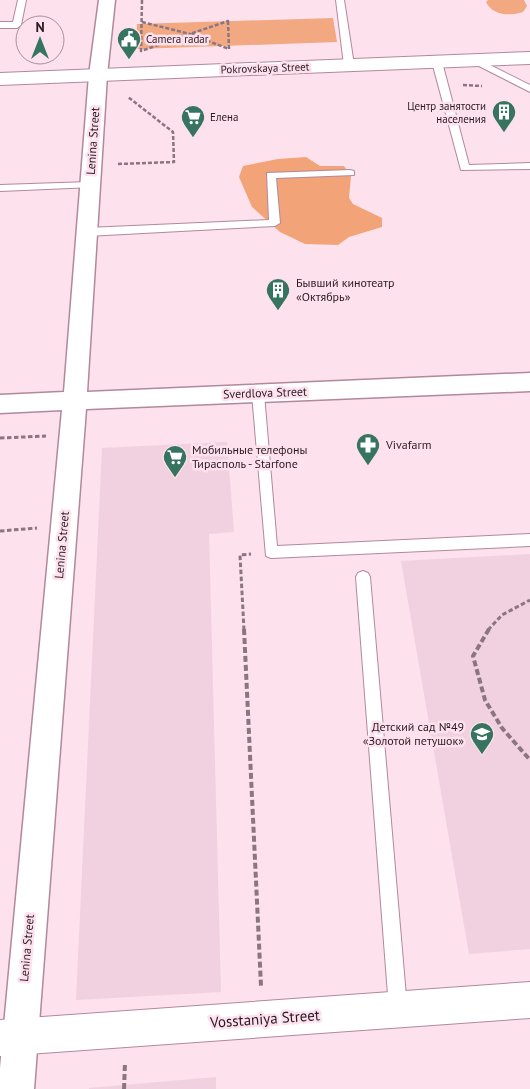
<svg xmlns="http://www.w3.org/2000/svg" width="530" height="1089" font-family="'PT Sans',sans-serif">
<rect width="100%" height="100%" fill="#fde1ed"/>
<!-- built -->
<g fill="#f1d0df">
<path d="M227,442l7,90 -25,2 12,458 -145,8 26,-552z"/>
<path d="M530,554v395l-61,5 -68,-393z"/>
<path d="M216,1077v12h-127v-1z"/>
</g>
<!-- green -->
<g fill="#f2a881">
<path d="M488,0h36l3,6 -4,6c-13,4 -30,4 -37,-10z"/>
<path d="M333,18l4,24 -201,7 1,-25z"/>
</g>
<!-- forest -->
<path fill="#f2a378" d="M306,157l14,9h24l7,10 -2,22 4,6 29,14v9l-33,10 -11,8 -33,-1 -25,-12 -28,-25 -13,-30 4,-11 35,-7z"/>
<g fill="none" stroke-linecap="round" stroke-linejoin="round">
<!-- service casing -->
<g stroke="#b2889c" stroke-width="2">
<g id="service">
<path d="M18,0h8l-5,25 -4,3h-17v-6h13z"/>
<path d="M336,0h8l10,65 -5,3 -5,-3z"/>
<path d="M474,57l56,28v7l-59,-30 -2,-2z"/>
<path d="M434,60l8,2 27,103 61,-2v6l-69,1 -29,-108z"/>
<path d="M350,170l4,1v4l-78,3 4,45 -5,3 -188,10 -5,-4 5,-4 182,-8 -2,-47z"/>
<path d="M90,182l5,3 -1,2 -94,4v-6z"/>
<path d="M258,389l6,5 13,152 253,-12v12l-259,12 -5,-2 -14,-162z"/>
<path d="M363,571l5,2 2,4 37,431 -3,6 -6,3 -6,-3 -3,-6 -33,-431 2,-4z"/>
</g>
</g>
<!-- minor casing -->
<g stroke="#b2889c" stroke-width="3">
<path id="minor" d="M99,0h16l-8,75 -20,317 443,-19v18l-444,18 -52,680h-34v-21l62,-658 -62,3v-18l64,-3 25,-317z"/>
</g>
<!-- tertiary casing -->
<g stroke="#b2889c" stroke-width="2">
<path id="tertiary" d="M530,982v36l-530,38v-36z"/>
</g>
<!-- secondary casing -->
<g stroke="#b2889c" stroke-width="2">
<path id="secondary" d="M530,52v12l-530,21v-12z"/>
</g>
<!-- path-far2 -->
<g stroke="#8b7680" stroke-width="2.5" stroke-dasharray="4 2" stroke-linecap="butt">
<path d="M142,0l-1,51 49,-17"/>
<path d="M228,21l1,28 -39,-15z"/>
<path d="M142,22l48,12"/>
<path d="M463,85l19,1"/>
<path d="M118,164l56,-2 -1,-30 -45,-35"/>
</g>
<!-- path-far1 -->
<g stroke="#8b7680" stroke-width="3" stroke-dasharray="4.5 2.5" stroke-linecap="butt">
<path d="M0,438l46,-2"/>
<path d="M0,531l37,-3"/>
<path d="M244,630l-4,-75 11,-1"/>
<path d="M488,630l14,-15 28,-15"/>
</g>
<!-- path -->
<g stroke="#8b7680" stroke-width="4" stroke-dasharray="6 3" stroke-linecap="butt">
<path d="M244,629l17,357"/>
<path d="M489,629l-16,27 12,44 17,28 28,32"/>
<path d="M124,1089l1,-26"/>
</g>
<!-- service -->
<use href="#service" fill="#fff" fill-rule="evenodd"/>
<!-- minor -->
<use href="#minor" fill="#fff" fill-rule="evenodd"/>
<!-- tertiary -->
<use href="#tertiary" fill="#fff" fill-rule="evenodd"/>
<!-- secondary -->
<use href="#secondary" fill="#fff" fill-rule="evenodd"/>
</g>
<!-- icons -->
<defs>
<g id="civic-pin" transform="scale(1.25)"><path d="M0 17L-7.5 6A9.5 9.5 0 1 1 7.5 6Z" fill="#377460" stroke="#fde1ed"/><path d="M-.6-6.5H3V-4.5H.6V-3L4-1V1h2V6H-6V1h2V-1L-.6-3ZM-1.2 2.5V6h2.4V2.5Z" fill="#fff"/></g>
<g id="building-pin" transform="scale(1.25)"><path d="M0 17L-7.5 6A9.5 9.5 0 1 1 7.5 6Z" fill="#377460" stroke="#fde1ed"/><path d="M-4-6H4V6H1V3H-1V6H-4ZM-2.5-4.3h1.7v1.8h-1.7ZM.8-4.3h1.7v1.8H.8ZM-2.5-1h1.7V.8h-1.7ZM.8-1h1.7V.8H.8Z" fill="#fff"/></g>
<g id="supermarket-pin" transform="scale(1.25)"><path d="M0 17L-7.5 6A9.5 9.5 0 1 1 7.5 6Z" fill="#377460" stroke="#fde1ed"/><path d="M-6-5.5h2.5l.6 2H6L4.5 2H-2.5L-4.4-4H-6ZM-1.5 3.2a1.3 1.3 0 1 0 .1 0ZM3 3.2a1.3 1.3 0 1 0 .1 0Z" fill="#fff"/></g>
<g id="pharmacy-pin" transform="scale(1.25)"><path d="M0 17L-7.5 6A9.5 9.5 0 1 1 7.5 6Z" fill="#377460" stroke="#fde1ed"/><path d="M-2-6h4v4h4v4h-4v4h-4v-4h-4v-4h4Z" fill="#fff"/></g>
<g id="school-pin" transform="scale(1.25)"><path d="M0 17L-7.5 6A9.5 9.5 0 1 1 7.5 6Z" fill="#377460" stroke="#fde1ed"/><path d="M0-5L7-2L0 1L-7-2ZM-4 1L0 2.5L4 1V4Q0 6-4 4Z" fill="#fff"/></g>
</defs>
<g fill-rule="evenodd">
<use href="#civic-pin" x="129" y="39"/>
<use href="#building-pin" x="504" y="112"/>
<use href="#supermarket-pin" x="193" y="117"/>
<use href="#building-pin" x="278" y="290"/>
<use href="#pharmacy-pin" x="368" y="445"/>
<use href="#supermarket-pin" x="175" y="457"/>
<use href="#school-pin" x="482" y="734"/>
</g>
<g text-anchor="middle" stroke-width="5" stroke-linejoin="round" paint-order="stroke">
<!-- far-poi labels -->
<g font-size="11" fill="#2a1a22" stroke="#fde1ed" text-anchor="start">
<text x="146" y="43">Camera radar</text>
<text x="486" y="110" text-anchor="end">Центр занятости<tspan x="486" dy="13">населения</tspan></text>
<text x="210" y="121">Елена</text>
</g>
<!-- far-street labels -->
<g font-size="11" fill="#2a1a22" stroke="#fde1ed">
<text transform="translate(265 68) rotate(-2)" y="4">Pokrovskaya Street</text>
</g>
<!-- street labels -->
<g font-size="12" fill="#2a1a22" stroke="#fde1ed">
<text transform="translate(93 141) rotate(-86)" y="4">Lenina Street</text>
<text transform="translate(265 393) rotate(-2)" y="4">Sverdlova Street</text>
<text transform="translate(62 545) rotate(-85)" y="4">Lenina Street</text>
<text transform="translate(27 948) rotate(-85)" y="4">Lenina Street</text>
</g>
<!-- poi labels -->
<g font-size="12" fill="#2a1a22" stroke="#fde1ed" text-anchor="start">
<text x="296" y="287">Бывший кинотеатр<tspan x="296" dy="14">«Октябрь»</tspan></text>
<text x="386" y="449">Vivafarm</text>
<text x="192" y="454">Мобильные телефоны<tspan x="192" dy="14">Тирасполь - Starfone</tspan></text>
<text x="464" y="731" text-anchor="end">Детский сад №49<tspan x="464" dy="14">«Золотой петушок»</tspan></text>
</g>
<!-- near-street labels -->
<g font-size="15" fill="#2a1a22" stroke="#fde1ed">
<text transform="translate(265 1019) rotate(-4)" y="5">Vosstaniya Street</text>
</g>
</g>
<!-- north arrow -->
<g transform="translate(40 40)"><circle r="24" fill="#fde1ed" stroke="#a9919c"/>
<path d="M0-4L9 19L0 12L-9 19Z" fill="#377460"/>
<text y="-8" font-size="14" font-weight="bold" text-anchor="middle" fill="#2a1a22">N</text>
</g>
</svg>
